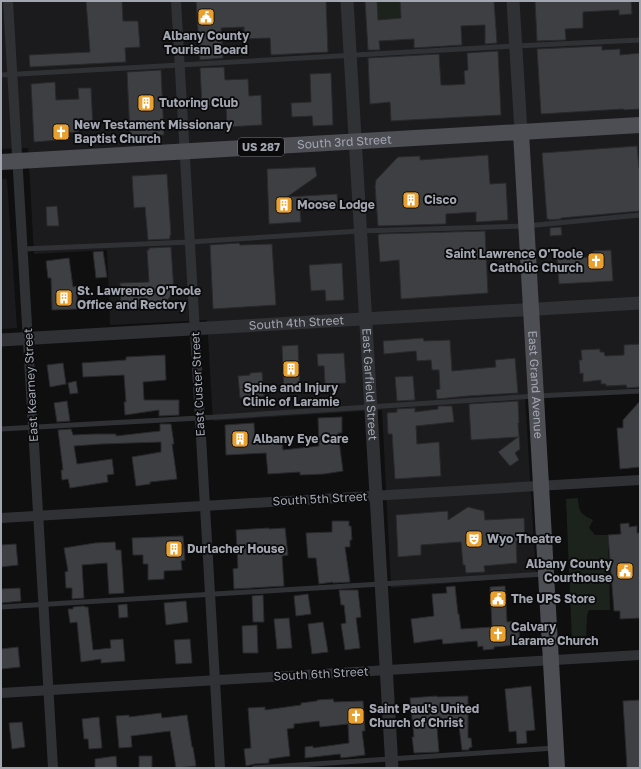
<svg xmlns="http://www.w3.org/2000/svg" width="641" height="769" font-family="'Golos Text',sans-serif">
<rect width="100%" height="100%" fill="#0f0f10"/>
<!-- built -->
<g fill="#1b1b1d">
<path d="M1,1h639v387l-115,7 11,181 -145,12 -9,-178 -169,11 -6,-101 -97,5 -3,-75 -73,4 -6,-106 -27,1z"/>
<path d="M1,179h6l10,149 -16,1z"/>
</g>
<!-- green -->
<g fill="#1c231c">
<path d="M377,1h23l1,17 -23,2z"/>
<path d="M578,498c1,14 2,16 15,22l-4,8 6,7h13l2,75h-21l-2,5 -1,26h-14l-6,-142z"/>
</g>
<!-- building -->
<g fill="#3e3f43" stroke="#29292c">
<path d="M86,1h36l1,20h15l2,26 -15,1 1,14 -96,5 -1,-12 61,-3z"/>
<path d="M196,1h130l2,51 -57,3 -1,-17 -26,1v-12l-23,1 2,30 -23,2z"/>
<path d="M365,1h12l1,19 23,-2 -1,-17h94l3,42 -12,1v-19l-24,1 1,19 -48,3v-9l-35,2 1,9h-12z"/>
<path d="M535,1h96l1,13 -13,1v-5l-36,2v16l-18,1 1,11 -29,1z"/>
<path d="M602,46v4l18,-1v6l20,-2v56l-16,1 -1,-1 -82,5 -4,-65z"/>
<path d="M498,51l3,64 -110,6 -1,-19 -20,2 -2,-46 71,-4 2,31h10l14,-1 -1,-13 4,-1 -1,-17z"/>
<path d="M224,67l1,13 23,-1 1,17 12,-1 1,30 -35,2 -1,-22 -24,1 -2,-38z"/>
<path d="M161,70l3,65 -34,1 -3,-64z"/>
<path d="M331,73l2,52 -20,1 -1,-10 -20,1 -1,-14 20,-1 -1,-28z"/>
<path d="M55,82l1,18 23,-1 -1,-11h13l2,39 -15,1v4l-20,1 1,7 -25,2 -3,-58z"/>
<path d="M637,146l2,22h1v43l-79,7v1l-12,1v-1h-2l-5,-66z"/>
<path d="M488,155l2,29 16,-1 2,37 -32,2v-10l-30,2v10l-68,2 -3,-40 1,-6 22,-23 22,-1v4z"/>
<path d="M315,167l2,9 -30,21 50,-3 1,13 -38,2 1,13 -32,2 -2,-55z"/>
<path d="M167,174l4,61h-1v4l-22,1 -3,-33 -11,1 -2,-32z"/>
<path d="M57,206l2,20h-12l-1,-19z"/>
<path d="M561,227l1,8 -12,1v-8z"/>
<path d="M485,231l3,62 -87,6 -2,-39 -19,2 -2,-27h1v-1z"/>
<path d="M239,243l1,2 32,-1 4,61 -63,4 -3,-64z"/>
<path d="M171,247l3,45 -12,14 -41,2 -1,-25 29,-1 -2,-32h2v-2z"/>
<path d="M611,250l2,31 -54,3 -2,-25 36,-2v-6z"/>
<path d="M103,251l4,26 -11,1 -3,-26z"/>
<path d="M69,258l4,29 4,-1v23l-25,1 -1,-32h-3l-2,-17z"/>
<path d="M342,263l2,37 -18,1 -1,-11 -14,1 -2,-26z"/>
<path d="M423,338l1,3 26,-1 2,31 44,-4 -1,-7 20,-2 3,35 -50,3 -31,3 -1,-9 4,-1 -1,-19h-7l-1,-10 -14,1 -1,-10 -32,3 -1,-13z"/>
<path d="M640,344v43l-13,1 -1,-3 -20,1v-2h-5v-4l-18,2v-9l-3,1 -1,-14h3l-1,-10 19,-1v3h4l1,4 19,-1v-10z"/>
<path d="M298,345l2,47 -16,1 -2,-47z"/>
<path d="M344,353l2,30 -21,1 -1,-18h-6l-1,-12z"/>
<path d="M165,355l1,25 -23,2 1,18h35v15l-20,1v-6l-34,5 -1,-13h2l-2,-27 -41,2 -1,-14 44,-3v-3z"/>
<path d="M63,363l3,21 -16,3 -3,-22z"/>
<path d="M262,372l2,24 -24,2 -2,-22 12,-1v-2z"/>
<path d="M413,376l2,24 -18,1 -2,-24z"/>
<path d="M76,381l2,12 -8,1 -2,-11z"/>
<path d="M67,401l3,20 -13,1 -3,-19z"/>
<path d="M518,401l1,22h-1l2,26 -5,4 4,7 -9,6 -12,-14 20,-15 -47,3 -2,-36z"/>
<path d="M640,401v66l-20,2 -3,-41h6v-8z"/>
<path d="M438,406h14l2,16 -38,4 1,18 22,-2 2,34 -46,3 -3,-45h-4l-1,-21 10,-1v-3l18,-1v4l23,-3z"/>
<path d="M342,417v16h-4l5,38 -19,3 -24,1v-3l-32,2 -2,-21 -40,2 -1,-30 29,-2 1,20 27,-3 1,10 36,-4 -1,-28z"/>
<path d="M160,424h11l3,20h-2l5,35 -27,3v2l-14,2 -4,-29 29,-5v-10l-60,2 -27,2 3,18 35,-5 2,15 -7,1 1,7 -38,6 -2,-9 -6,1 -1,-10h2l-5,-40 13,-1 2,6 22,-1h21v2l44,-5z"/>
<path d="M468,507l16,4 1,9 39,-2 1,22 -9,1 1,22 -33,3 1,6 -19,1 -1,-8h-2l-2,-23 -40,3v10l-23,2 -2,-42 52,-4v9z"/>
<path d="M332,521h17v5h2l1,14h-2v7h-5l5,35 -17,1v-1l-14,2 -3,-26h-8l-2,-25 26,-1z"/>
<path d="M629,523v4l8,-1v7h3v85l-20,1v-8h-6l-6,-76 13,-1 -1,-10z"/>
<path d="M269,528v1l16,-1 3,27 -6,1 2,30 -50,3 -1,-20 5,-1 -2,-38z"/>
<path d="M183,536l2,24 -4,1 1,9 -18,1v8l-16,1v-16h-5v-9h-10l-1,-17z"/>
<path d="M115,542l1,8h5l3,43 -15,1 -2,-31 -25,2 2,33 -12,1v-11h-6l-1,-16 3,-1 -4,-23 31,-5z"/>
<path d="M16,544l2,21 -17,2v-22z"/>
<path d="M455,586l3,28h1l2,15 31,-2 -2,-40 15,-1 2,36 11,-1 2,20h-5v4l-21,2v2l-11,1v-4l-5,1 -1,-6 -34,3 -1,-5 -28,4 -3,-24 23,-3 -2,-22 15,-1 -1,-6z"/>
<path d="M20,588l1,13 -20,2v-14z"/>
<path d="M339,590h19l3,27 -5,1 4,30 -15,2 -4,-26 5,-1 -2,-18h-3z"/>
<path d="M308,594l3,20 -15,2 -2,-20z"/>
<path d="M263,595l1,27h-11l-1,-26z"/>
<path d="M186,601l2,21 -22,3 -2,-22z"/>
<path d="M127,604l1,13 -9,1 -1,-13z"/>
<path d="M84,606l1,1h3l5,43 18,-2 -1,-8 13,-1 2,22 -24,2v-4l-20,3 -4,-40 -7,1 -2,-14h5v-2z"/>
<path d="M289,618l3,30 -15,1 -3,-30z"/>
<path d="M323,622l5,30 -16,2 -4,-30z"/>
<path d="M257,625l1,28h-15l-1,-27z"/>
<path d="M190,639l2,24 -16,1 -2,-24z"/>
<path d="M18,647l2,20 -19,2v-20z"/>
<path d="M531,686l4,44 -9,1 1,12 -10,1 -1,-13 -7,1 -4,-43z"/>
<path d="M437,696v1l31,-1v42h3l1,9 -3,1v2h-7l-3,-24 -22,2 2,24 -25,1 -2,-16h2l-4,-39z"/>
<path d="M333,699l1,3 29,-1 2,30h-3l3,24 -24,3 -1,-4 -35,4v-11l8,-1v2l36,-5 -1,-19 -28,3 -1,-6 -25,3v4l-7,1 3,27 -21,3v4l-15,1 -8,2 -2,-17 7,-1 -3,-40 17,-1v3l36,-5v-2l16,-2v-1z"/>
<path d="M640,700v68h-13l-4,-67z"/>
<path d="M161,713l1,5 25,-3 5,32h1l3,19 -20,2 -6,-37 -39,5 1,11 -13,1 -3,-32 13,-1v2z"/>
<path d="M99,717l3,31 -13,1 -1,-10h-4l-2,-20z"/>
<path d="M22,722l3,25 -13,2 -3,-26z"/>
<path d="M116,756l1,12h-22v-9z"/>
<rect x="139" y="756" width="13" height="12"/>
</g>
<g fill="none" stroke-linecap="round" stroke-linejoin="round">
<!-- service -->
<g stroke="#303135" stroke-width="5">
<path d="M1,75l515,-29 124,-6"/>
<path d="M23,249l167,-7 170,-11 166,-5 114,-11"/>
<path d="M1,429l216,-12 319,-21 104,-5"/>
<path d="M1,607l544,-33"/>
<path d="M254,768l301,-20"/>
</g>
<!-- minor -->
<g stroke="#303135" stroke-width="10">
<path d="M8,1l45,767"/>
<path d="M176,1l44,767"/>
<path d="M1,518l639,-38"/>
<path d="M1,693l639,-38"/>
</g>
<!-- tertiary -->
<g stroke="#303135" stroke-width="13">
<path id="s1" d="M347,1l45,767"/>
<path d="M513,1l8,131"/>
<path id="s2" d="M1,340l639,-37"/>
</g>
<!-- primary -->
<g stroke="#4c4e54" stroke-width="16">
<path id="s3" d="M521,132l36,636"/>
<path id="s4" d="M1,162l639,-37"/>
</g>
</g>
<!-- icons -->
<defs>
<g id="civic-square" transform="scale(0.9)"><rect x="-9" y="-9" width="18" height="18" rx="4" fill="#e9a02e" stroke="#0a0a0b"/><path d="M-.6-6.5H3V-4.5H.6V-3L4-1V1h2V6H-6V1h2V-1L-.6-3ZM-1.2 2.5V6h2.4V2.5Z" fill="#fff"/></g>
<g id="building-square" transform="scale(0.9)"><rect x="-9" y="-9" width="18" height="18" rx="4" fill="#e9a02e" stroke="#0a0a0b"/><path d="M-4-6H4V6H1V3H-1V6H-4ZM-2.5-4.3h1.7v1.8h-1.7ZM.8-4.3h1.7v1.8H.8ZM-2.5-1h1.7V.8h-1.7ZM.8-1h1.7V.8H.8Z" fill="#fff"/></g>
<g id="church-square" transform="scale(0.9)"><rect x="-9" y="-9" width="18" height="18" rx="4" fill="#e9a02e" stroke="#0a0a0b"/><path d="M-1.2-6h2.4v3.5h3.3v2.4h-3.3V6h-2.4V-.1h-3.3v-2.4h3.3Z" fill="#fff"/></g>
<g id="theatre-square" transform="scale(0.9)"><rect x="-9" y="-9" width="18" height="18" rx="4" fill="#e9a02e" stroke="#0a0a0b"/><path d="M-5-5.5Q0-4 5-5.5V0Q5 5 0 6Q-5 5-5 0ZM-3.3-2.5H-1v1.5H-3.3ZM1-2.5H3.3v1.5H1ZM-2.8 1Q0 5.5 2.8 1Z" fill="#fff"/></g>
</defs>
<g fill-rule="evenodd">
<use href="#civic-square" x="206" y="17"/>
<use href="#building-square" x="146" y="103"/>
<use href="#church-square" x="61" y="132"/>
<use href="#building-square" x="411" y="200"/>
<use href="#building-square" x="284" y="205"/>
<use href="#church-square" x="596" y="261"/>
<use href="#building-square" x="64" y="298"/>
<use href="#building-square" x="291" y="369"/>
<use href="#building-square" x="240" y="439"/>
<use href="#theatre-square" x="474" y="539"/>
<use href="#building-square" x="174" y="549"/>
<use href="#civic-square" x="625" y="571"/>
<use href="#civic-square" x="498" y="599"/>
<use href="#church-square" x="498" y="634"/>
<use href="#church-square" x="356" y="716"/>
</g>
<g text-anchor="middle" stroke-width="3.5" stroke-linejoin="round" paint-order="stroke">
<!-- shield labels -->
<rect fill="#0a0a0b" stroke="#74777f" stroke-width="1" x="238" y="138" width="46" height="18" rx="3"/>
<g font-size="11" font-weight="bold" fill="#a1a6b1">
<text x="261" y="151">US 287</text>
</g>
<!-- poi labels -->
<g font-size="12" font-weight="bold" fill="#a1a6b1" stroke="#0a0a0b" text-anchor="start">
<text x="206" y="40" text-anchor="middle">Albany County<tspan x="206" dy="14">Tourism Board</tspan></text>
<text x="159" y="107">Tutoring Club</text>
<text x="74" y="129">New Testament Missionary<tspan x="74" dy="14">Baptist Church</tspan></text>
<text x="424" y="204">Cisco</text>
<text x="297" y="209">Moose Lodge</text>
<text x="583" y="258" text-anchor="end">Saint Lawrence O'Toole<tspan x="583" dy="14">Catholic Church</tspan></text>
<text x="77" y="295">St. Lawrence O'Toole<tspan x="77" dy="14">Office and Rectory</tspan></text>
<text x="291" y="392" text-anchor="middle">Spine and Injury<tspan x="291" dy="14">Clinic of Laramie</tspan></text>
<text x="253" y="443">Albany Eye Care</text>
<text x="487" y="543">Wyo Theatre</text>
<text x="187" y="553">Durlacher House</text>
<text x="612" y="568" text-anchor="end">Albany County<tspan x="612" dy="14">Courthouse</tspan></text>
<text x="511" y="603">The UPS Store</text>
<text x="511" y="631">Calvary<tspan x="511" dy="14">Larame Church</tspan></text>
<text x="369" y="713">Saint Paul's United<tspan x="369" dy="14">Church of Christ</tspan></text>
</g>
<!-- street labels -->
<g font-size="12" fill="#a1a6b1" stroke="#0a0a0b">
<text dy="4" stroke="none"><textPath href="#s4" startOffset="344">South 3rd Street</textPath></text>
<text dy="4" stroke="none"><textPath href="#s2" startOffset="296">South 4th Street</textPath></text>
<text transform="translate(198 384) rotate(-93)" y="4">East Custer Street</text>
<text dy="4" stroke="none"><textPath href="#s1" startOffset="384">East Garfield Street</textPath></text>
<text dy="4" stroke="none"><textPath href="#s3" startOffset="253">East Grand Avenue</textPath></text>
<text transform="translate(31 385) rotate(-93)" y="4">East Kearney Street</text>
<text transform="translate(320 499) rotate(-3)" y="4">South 5th Street</text>
<text transform="translate(321 674) rotate(-3)" y="4">South 6th Street</text>
</g>
</g>
<!-- border -->
<rect width="641" height="769" fill="none" stroke="#a1a6b1" stroke-width="4"/>
</svg>
